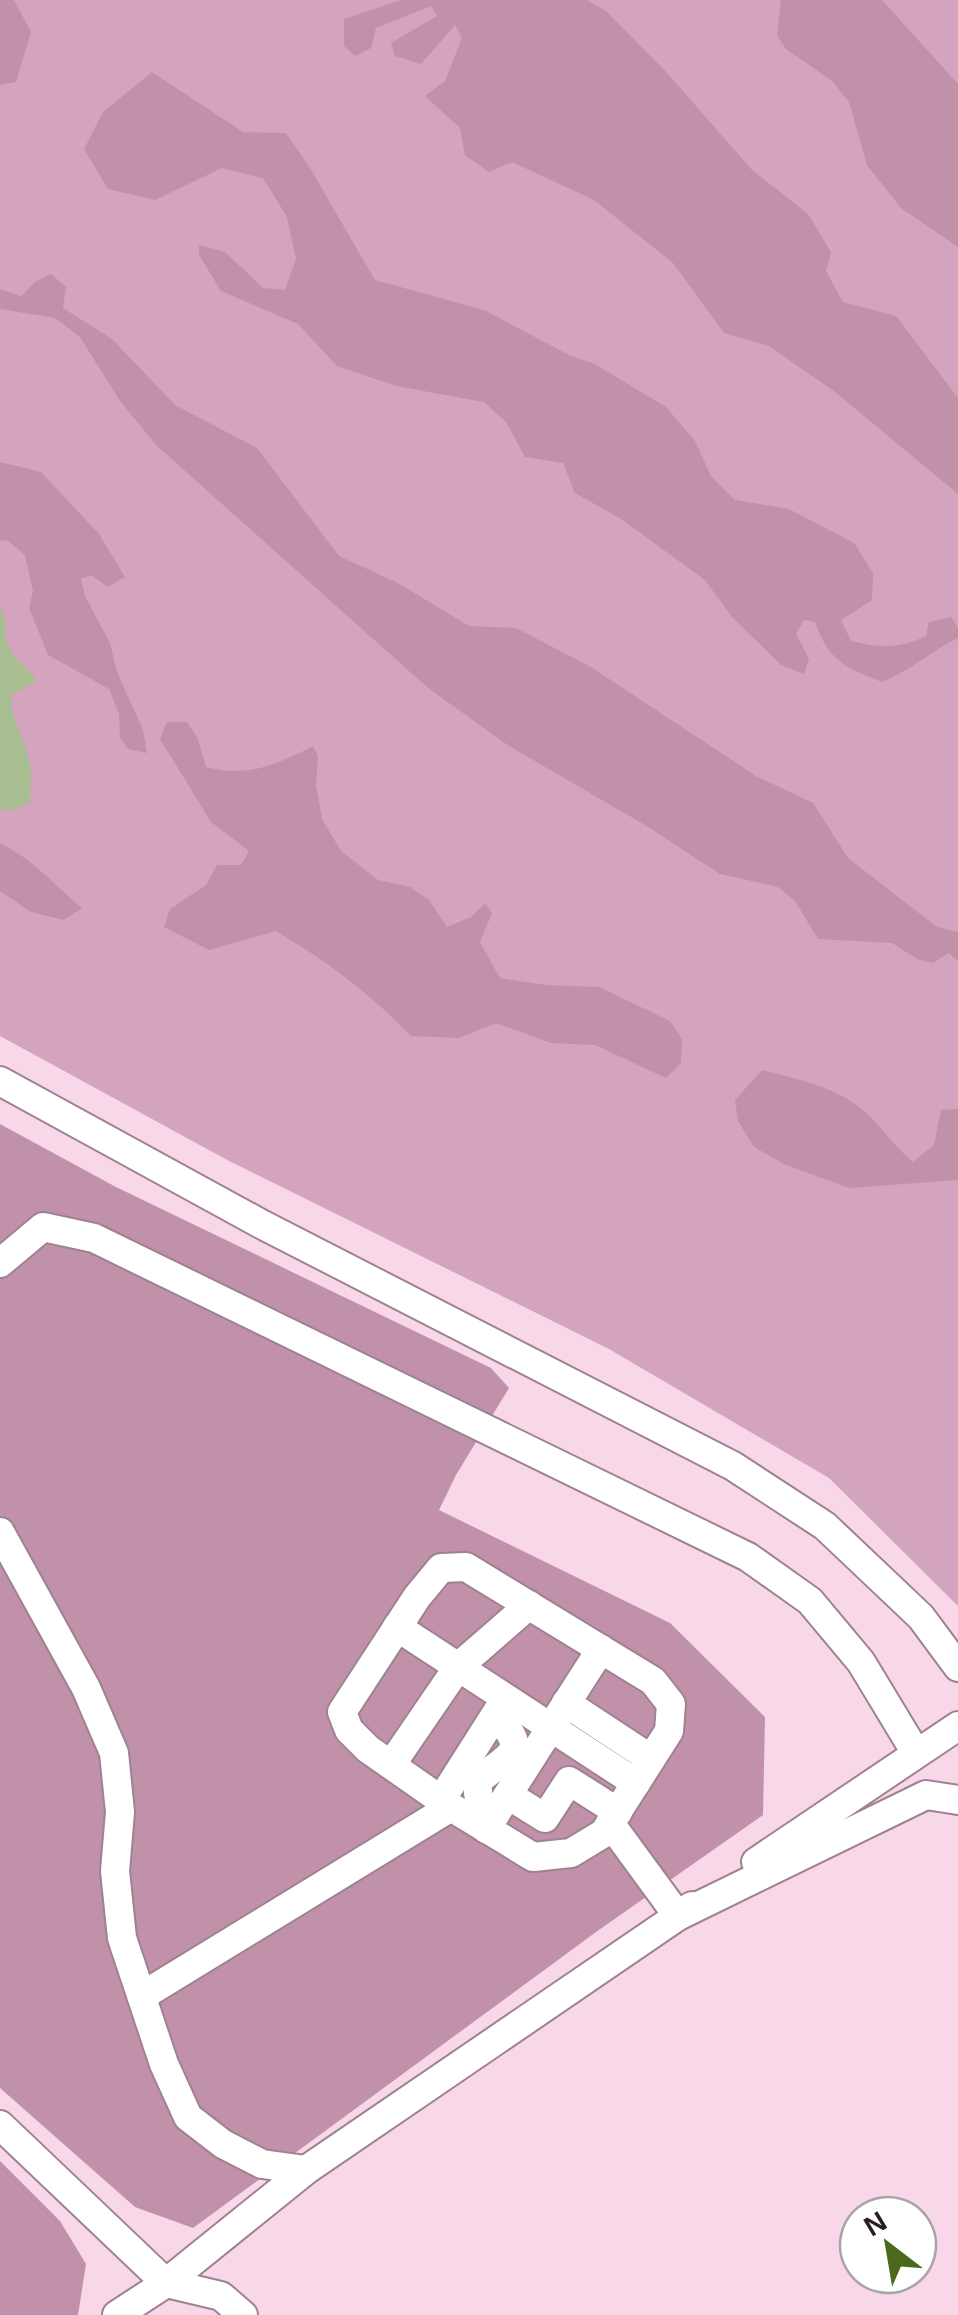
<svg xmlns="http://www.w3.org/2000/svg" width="958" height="2315" font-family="Helvetica,sans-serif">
<rect width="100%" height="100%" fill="#f8d8e8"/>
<!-- green -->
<path fill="#d4a3bd" d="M0,0h958v1606l-129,-128 -220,-129 -380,-188 -229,-125z"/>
<!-- forest -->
<g fill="#c191aa">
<path d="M0,0h14l17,32 -15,50 -16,3z"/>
<path d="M401,0h186l20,12 62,63 83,95 56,44 23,38 -5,19 17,31 53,14 62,82v96l-123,-102 -66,-46 -45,-13 -51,-70 -79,-63 -82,-38 -23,10 -24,-17 -5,-27 -35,-32 20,-15 17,-43 -7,-13 -34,39 -26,-8 -4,-13 46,-27 -6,-10 -55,22 -5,20 -16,8 -11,-10v-27z"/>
<path d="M781,0h101l76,84v163l-57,-39 -34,-43 -18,-63 -17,-21 -46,-32 -9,-14z"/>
<path d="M152,72l91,60 43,1 24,35 65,112 109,30 87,46 22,7 73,44 29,34 16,35 24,24 54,9 65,34 19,30 -1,27 -31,20 10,21c28,7 49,8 75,-5l3,-14 22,-5 7,11v10c-27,13 -48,33 -76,44 -38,-15 -53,-21 -67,-60l-11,-2 -8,14 13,25 -5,15 -23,-9 -49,-48 -27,-37 -84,-61 -46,-26 -12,-30 -38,-6 -19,-35 -22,-20 -88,-16 -59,-20 -39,-42 -77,-33 -22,-36v-10l26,7 38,36 22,2 11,-31 -9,-42 -24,-39 -41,-10 -67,32 -47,-11 -24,-40 19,-37z"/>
<path d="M51,274l15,13 -3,21 49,31 63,66 82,43 82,108 59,27 71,43 47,2 75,39 165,109 57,27 35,55 89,69 21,5v29l-9,-8 -16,10 -16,-4 -25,-16 -74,-4 -23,-38 -17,-14 -58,-13 -75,-49 -136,-79 -81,-58 -272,-243 -36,-44 -40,-64 -25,-19 -55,-9v-20l21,7 14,-14z"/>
<path d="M0,462l41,10 58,62 26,43 -17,10 -17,-12 -10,4 4,17 25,47 7,29 26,58 4,23 -19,-4 -8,-11 -1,-24 -10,-25 -61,-34 -19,-47 4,-17 -8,-36 -18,-15 -7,1z"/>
<path d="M167,722h20l11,17 8,28c40,11 71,-2 107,-21l5,10 -2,30 6,33 19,32 37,29 32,7 19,13 18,27 24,-10 14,-14 7,10 -12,29 20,36 46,7 53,2 71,34 12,18 -1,24 -15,15 -71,-33 -44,-2 -55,-20 -37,15 -48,-2c-44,-45 -82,-73 -135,-105l-67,19 -45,-23 6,-18 36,-24 11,-20h24l8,-14 -38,-29 -51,-83z"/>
<path d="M0,843c33,16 54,42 82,65l-18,12 -33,-8 -31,-21z"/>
<path d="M762,1070c33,9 68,15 96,36 20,15 35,40 55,56l21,-17 7,-35 17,-1v71l-109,8 -63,-23 -32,-18 -16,-26 -3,-21z"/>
<path d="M0,1124l116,63 375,181 18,20 -53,87 -17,35 231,113 95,94 -2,98 -167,117 -403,296 -58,-21 -135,-119z"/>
<path d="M0,2161l60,60 26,43 -8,51h-78z"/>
</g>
<!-- water -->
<path fill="#a9be90" d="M0,607c7,10 4,20 6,32 4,17 17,27 30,38l-4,7 -21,11c-1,21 10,38 16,57 5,16 4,33 3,50l-19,9 -11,-2z"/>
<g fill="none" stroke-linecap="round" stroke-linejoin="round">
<!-- minor casing -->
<g stroke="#9f8291" stroke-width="32">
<g id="minor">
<path d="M0,1081l263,144 470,241 92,60 96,91 37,50"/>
<path d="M0,1263l43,-36 51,11 654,319 62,44 51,61 55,91"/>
<path d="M0,1532l86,156 28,65 6,59 -5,59 7,67 42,126 24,53 35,27 39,20 44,6"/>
<path d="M466,1567l187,114 18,23 -2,27 -65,102 -33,20 -38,4 -82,-50 -83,-58 -19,-19 -7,-18 75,-115 24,-29z"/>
<path d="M397,1627l239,156"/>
<path d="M566,1703l85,56"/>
<path d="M495,1717c39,34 10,40 -16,63 -4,17 2,26 16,35"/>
<path d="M391,1765l67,-98 71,-62"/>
<path d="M508,1795l37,23 24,-37 49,31"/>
<path d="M441,1800l61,-96"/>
<path d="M610,1823l68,93 14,-10"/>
<path d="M486,1829l115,-180"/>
<path d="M756,1862l202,-136"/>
<path d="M142,1996l309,-189"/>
<path d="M0,2125l166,158 55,13 22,19"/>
<path d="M117,2315l49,-32 140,-113 372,-254 248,-121 32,5"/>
</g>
</g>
<!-- minor -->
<use href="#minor" stroke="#fff" stroke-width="28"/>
</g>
<!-- north arrow -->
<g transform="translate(888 2245) rotate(329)"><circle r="48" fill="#ffffff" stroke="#a9a5a7" stroke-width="2.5"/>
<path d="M0-8L18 38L0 25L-18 38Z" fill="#4b681b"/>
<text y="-15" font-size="28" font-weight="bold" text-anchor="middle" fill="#281d23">N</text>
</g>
</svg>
